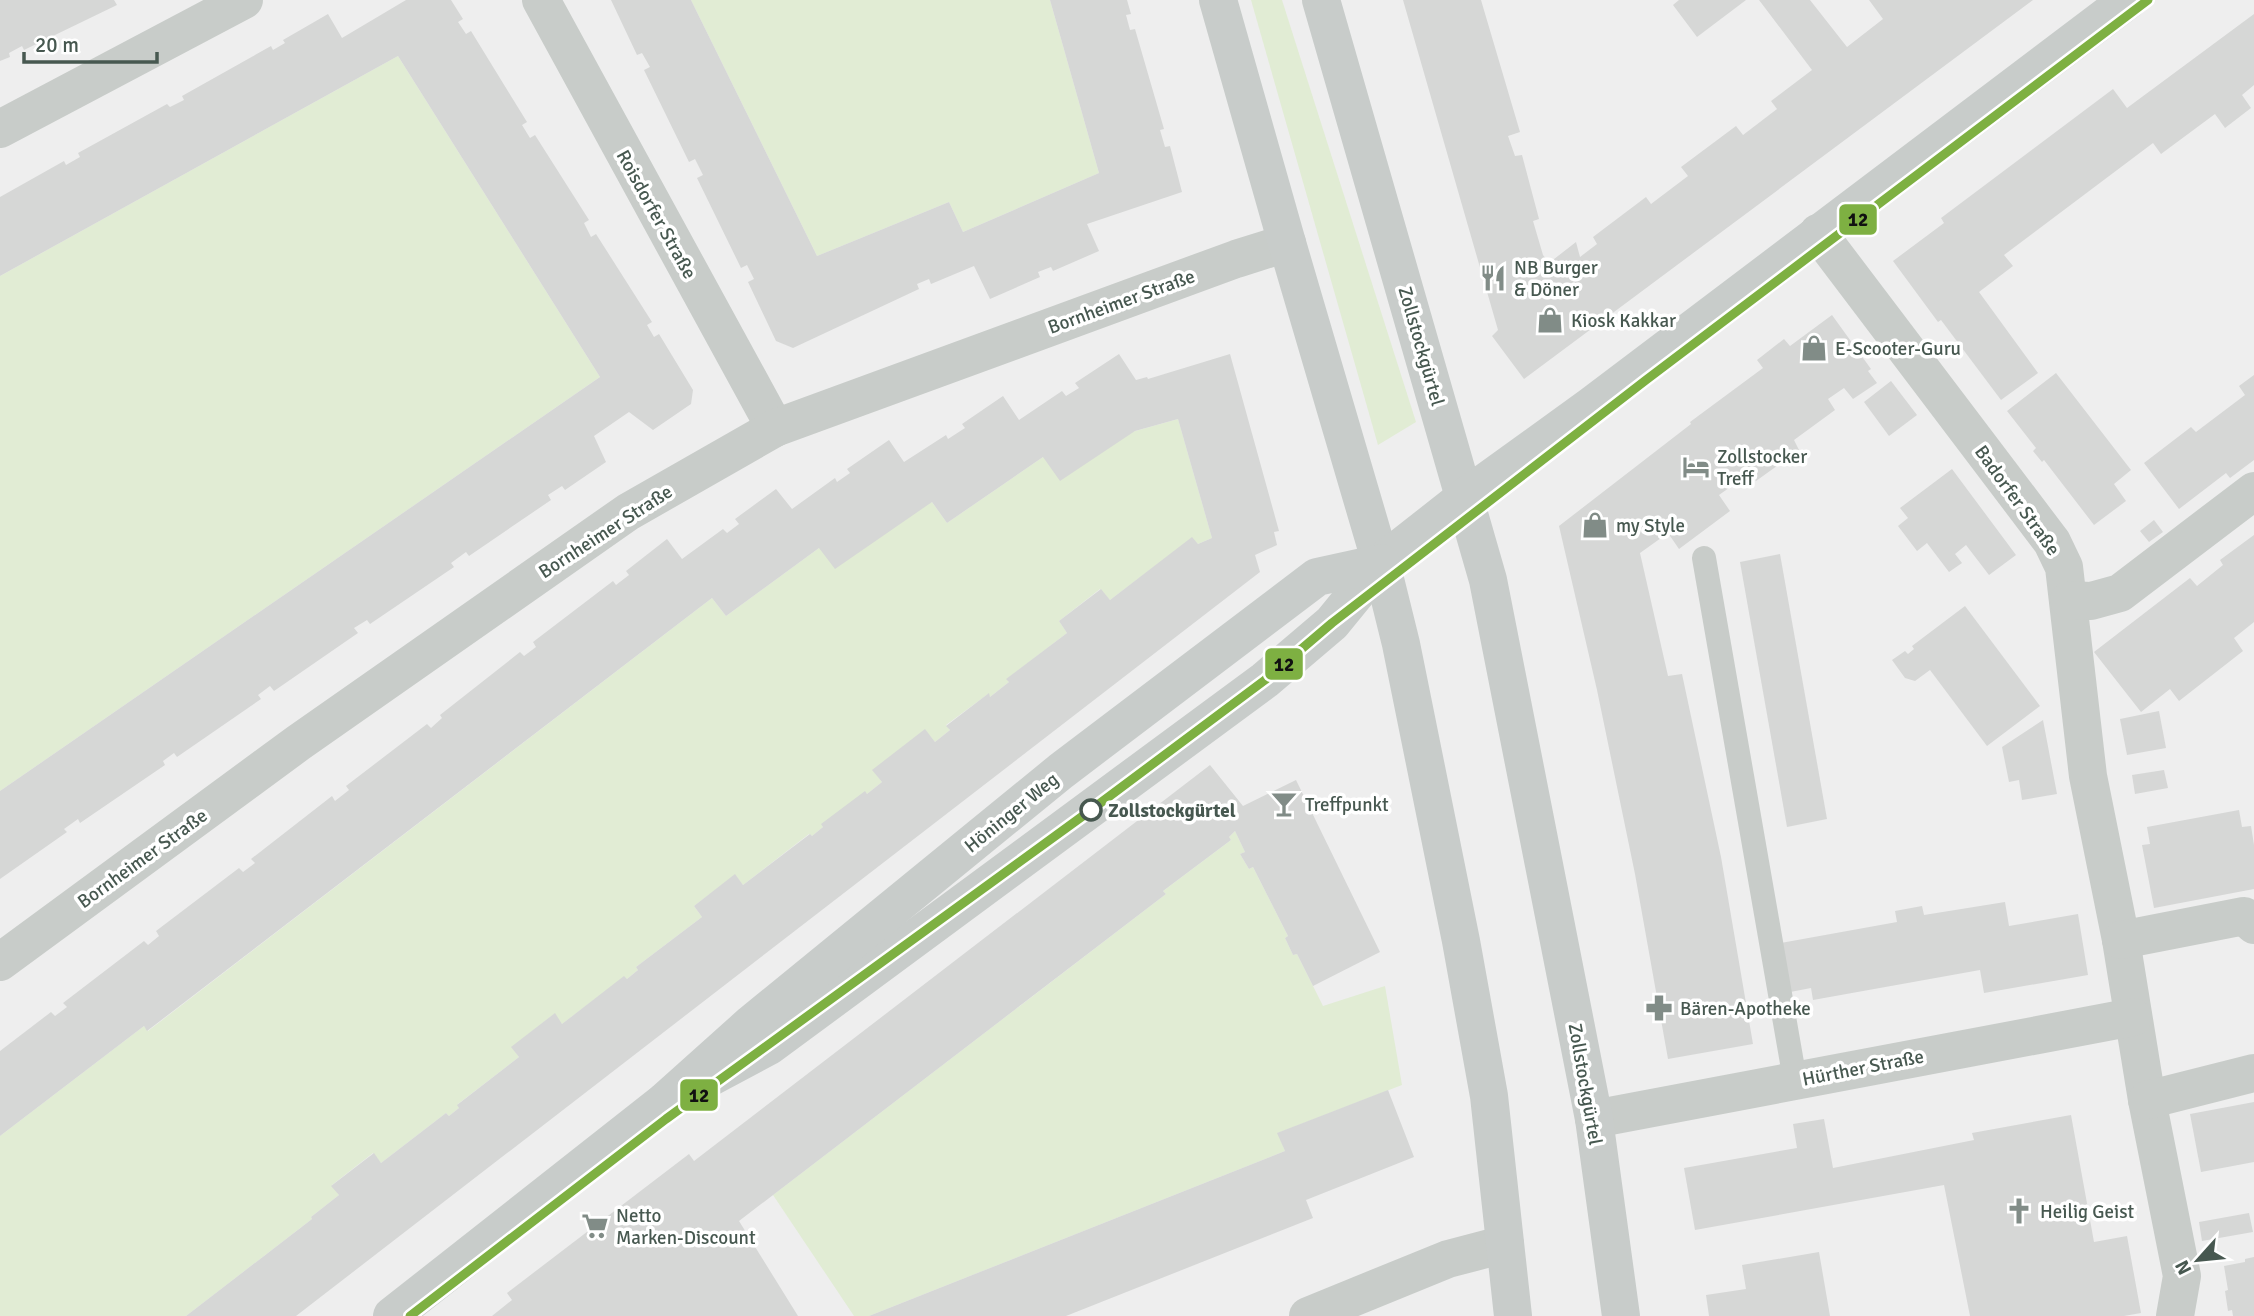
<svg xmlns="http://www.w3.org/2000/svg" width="2254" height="1316" font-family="Signika,sans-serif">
<rect width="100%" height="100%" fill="#eee"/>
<!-- green -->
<g fill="#e1ecd4">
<path d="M691,0h359l49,173 -136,59 -14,-30 -132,54z"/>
<path d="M1251,0h31l134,422 -38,23z"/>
<path d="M398,56l202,321 -600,414v-515z"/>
<path d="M1178,419l34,119 -14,6 -6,-6 -82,62 -10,-11 -41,32 8,12 -60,46 2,3 -19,15 -2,-3 -42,31 4,5 -15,12 -10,-12 -52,40 9,12 -15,12 -2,-2 -43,33 1,2 -11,9 -3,-2 -66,51 -8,-10 -41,31 8,11 -66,50 2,3 -11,9 -3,-2 -62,47 -8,-10 -42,33 7,10 -61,47 1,4 -10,8 -3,-3 -65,50 -8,-10 -41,32 7,10 -28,22 1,2 -126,97h-186v-180l144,-110 4,5 564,-433 14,18 93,-68 113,-46 15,21 96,-66z"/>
<path d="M1235,831l10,21 -5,2 9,15 4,-2 35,69 -3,2 8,17 4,-1 26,52 62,-20 17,99 -124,48 7,18 -416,165h-15l-81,-121 393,-301 -3,-3 68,-51 -2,-3z"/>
</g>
<!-- building -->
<g fill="#d6d7d6">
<path d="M0,0h114l3,5 -93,45 -2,-4 -13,7 1,4 -10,4z"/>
<path d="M406,0h45l12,19 -5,3 8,12 5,-3 56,91 -5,3 8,13 5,-3 54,85 -5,3 7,14 5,-3 56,88 -5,3 7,12 5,-3 34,56 -2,14 -38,26 -24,-18 -35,24 12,26 -41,28 -3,-4 -14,9 3,5 -82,56 -3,-4 -15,11 3,4 -84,57 -3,-4 -13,8 4,5 -84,58 -4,-5 -12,9 3,4 -84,58 -3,-4 -11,8 2,4 -85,58 -2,-4 -14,10 3,3 -67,47v-88l600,-414 -202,-321 -398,220v-79l64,-36 2,4 14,-8 -2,-4 89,-49 3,3 14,-7 -2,-4 89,-50 2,4 12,-7 -2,-3 45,-26 14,24z"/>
<path d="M611,0h80l126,256 132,-54 14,30 136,-59 -49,-173h77l4,14 -5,1 4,15 5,-1 29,100 -4,1 5,17 5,-1 12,46 -95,32 12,27 -46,20 -2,-4 -13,5 2,5 -50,22 -16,-33 -43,18 -2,-5 -12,5 2,5 -126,59 -17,-7 -28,-59 6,-3 -7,-14 -6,3 -44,-90 6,-3 -8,-16 -6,3 -45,-92 6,-3 -8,-14 -5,2z"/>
<path d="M1403,0h78l39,132 -12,4 7,20 7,-1 17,64 -6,2 10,34 6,8 27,-21 4,15 17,-13 -4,-7 53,-40 5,7 37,-28 -7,-9 55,-41 7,9 34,-26 -6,-8 41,-31 -53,-70h51l37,47 36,-28 -14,-19h164l-509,379 -32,-43 6,-6z"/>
<path d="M1679,0h67l-49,37 -24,-32z"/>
<path d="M2254,14v71l-12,10 9,13 -26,20 -10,-14 -54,40 -8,-11 -149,112 9,11 -34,26 59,81 -37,27 -60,-80 -3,2 -45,-61 51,-38 -3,-5 172,-129 14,19z"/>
<path d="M1832,315l39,54 -3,2 9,12 -24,16 -9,-11 -16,11 7,11 -41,30 5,10 -43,31 -6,-8 -31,22 11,16 -51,38 -11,-16 -28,20 28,123 14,-2 39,183 32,187 -85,15 -33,-185 -38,-184 -38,-164 132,-102 -1,-2 73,-54 -6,-8 27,-21 6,7z"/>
<path d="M1119,354l17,26 11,-3 1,2 82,-25 49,177 -5,1 3,13 -22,10 5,17 -964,744h-110l126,-97 -1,-2 28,-22 -8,-9 43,-33 7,10 65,-50 3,3 10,-8 -2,-3 62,-48 -8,-10 44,-34 7,11 62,-48 3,3 11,-9 -2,-3 66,-50 -8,-11 41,-32 8,11 67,-51 2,2 11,-9 -2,-3 44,-33 2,3 15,-12 -10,-12 53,-41 10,13 15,-12 -4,-4 43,-33 1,4 19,-15 -3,-3 61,-46 -8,-12 42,-32 9,11 82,-63 6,7 14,-6 -34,-119 -43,12 -75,50 -17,-24 -96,66 -15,-21 -97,67 -16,-21 -93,68 -14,-18 -565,433 -3,-5 -144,110v-85l51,-39 4,4 12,-9 -4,-4 81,-62 4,4 11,-9 -3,-5 83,-63 4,4 12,-9 -4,-4 81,-63 3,5 14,-11 -3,-4 81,-62 4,4 11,-10 -2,-3 80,-63 4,4 12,-9 -3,-5 80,-61 3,4 13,-10 -3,-4 41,-32 15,20 41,-30 4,4 12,-9 -4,-5 41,-30 16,20 43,-31 2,4 13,-9 -3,-4 42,-29 15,22 42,-27 2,4 17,-11 -3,-4 41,-28 16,24 43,-29 4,5 13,-8 -4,-5z"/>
<path d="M2056,373l75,97 -17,14 12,17 -32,24 -50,-65 -2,2 -9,-11 3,-3 -29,-37z"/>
<path d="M2254,375v85l-24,18 -4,-5 -47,36 -35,-46 47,-36 5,5 49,-37 -6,-9z"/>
<path d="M1891,381l26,34 -28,21 -25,-34z"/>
<path d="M1952,469l64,86 -27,20 -23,-30 -11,9 7,9 -13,9 -22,-29 -10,8 -19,-25 10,-8 -8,-10z"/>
<path d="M2154,520l9,12 -14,10 -9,-11z"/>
<path d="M2254,535v87l-20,16 9,13 -64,50 -9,-12 -29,23 -47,-60 96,-74 7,8 26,-21 -3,-5z"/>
<path d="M1780,554l47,265 -40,8 -47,-265z"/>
<path d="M1965,606l75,100 -53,40 -57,-76 -15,11 -10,-3 -13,-18 13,-9 3,3 6,-5 -2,-3z"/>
<path d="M2159,711l7,37 -39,7 -7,-36z"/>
<path d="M2043,720l14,74 -35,6 -3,-20 -10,2 -7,-35z"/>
<path d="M1210,765l33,41 53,-26 84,172 -67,34 -16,-32 -4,1 -8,-17 3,-2 -35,-69 -4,2 -9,-15 5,-2 -10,-21 -6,6 2,3 -68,51 3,3 -427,327 59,95h-306l20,-16 -5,-7 182,-139 5,7z"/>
<path d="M2164,770l4,18 -33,6 -3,-19z"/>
<path d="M2239,810l3,17 9,-1 3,19v44l-100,19 -12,-63 8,-1 -3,-17z"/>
<path d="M2005,902l4,24 69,-12 10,61 -104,18 -4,-23 -167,30 -2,-12 -26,5 -10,-49 122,-22 -2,-11 27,-5 2,9z"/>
<path d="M1388,1090l26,67 -108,43 7,18 -247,98h-197l416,-165 -8,-18z"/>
<path d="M2254,1102v60l-53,10 -11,-58z"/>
<path d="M2071,1115l23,127 33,-6 14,77 -17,3h-154l-26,-131 -249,45 -11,-62 113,-20 -4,-24 31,-5 9,49 141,-28 -2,-7z"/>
<path d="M2249,1213l4,19 -51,9 -3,-19z"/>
<path d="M1819,1252l11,64h-121l-3,-21 40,-6 -4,-24z"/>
<path d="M2254,1257v59h-21l-1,-6 -4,1 -3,-20 3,-1 -4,-24 21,-4v-3z"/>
</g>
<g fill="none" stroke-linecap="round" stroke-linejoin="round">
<!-- lane -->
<path stroke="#c8ccc9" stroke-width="24" d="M1704,558l91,522"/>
<!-- street -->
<g stroke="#c8ccc9" stroke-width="38">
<path d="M541,0l234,428"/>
<path d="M0,129l244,-129"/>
<path d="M1818,233l234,309 12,25 24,209 33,164 26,160 35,176 -7,40"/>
<path d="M2069,600l22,1 29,-8 134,-102"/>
<path d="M2121,940l123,-24 10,9"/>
<path d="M0,962l298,-219 330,-231 147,-84 461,-169 51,-16"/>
<path d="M2147,1100l107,-27"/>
<path d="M1594,1119l539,-102"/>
<path d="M1308,1316l140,-57 57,-15"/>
</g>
<!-- secondary -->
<g stroke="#c8ccca" stroke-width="38">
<path d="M1218,0l69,243 94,320 20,81 60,297 28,155 24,220"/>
<path d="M1321,0l167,580 106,539 27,197"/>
<path d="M664,1102l105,-56 496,-366 67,-57 49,-60 84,-66 126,-91 537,-406"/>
<path d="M392,1316l272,-214 87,-78 310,-253 256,-194 64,-14"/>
</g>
<!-- tram-1 casing -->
<g stroke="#fff" stroke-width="14">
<path id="tram-1" d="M410,1316l256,-197 425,-309 174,-130 67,-57 314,-243 502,-380"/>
</g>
<!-- tram-1 -->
<use href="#tram-1" stroke="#7eb042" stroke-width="9"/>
</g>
<!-- icons -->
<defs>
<g id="restaurant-bare" transform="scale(2.1)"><path d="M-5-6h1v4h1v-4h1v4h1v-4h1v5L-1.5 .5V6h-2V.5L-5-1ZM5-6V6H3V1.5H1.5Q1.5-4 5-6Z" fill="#818c87" stroke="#fff" stroke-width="2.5" paint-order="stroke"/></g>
<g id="shop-bare" transform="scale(2.1)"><path d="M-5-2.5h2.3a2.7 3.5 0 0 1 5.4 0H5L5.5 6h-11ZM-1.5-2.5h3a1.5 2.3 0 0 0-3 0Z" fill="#818c87" stroke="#fff" stroke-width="2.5" paint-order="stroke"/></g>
<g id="hotel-bare" transform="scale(2.1)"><path d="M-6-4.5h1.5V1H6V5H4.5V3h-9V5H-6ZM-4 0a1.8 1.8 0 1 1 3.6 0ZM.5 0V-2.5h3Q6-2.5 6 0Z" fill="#818c87" stroke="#fff" stroke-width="2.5" paint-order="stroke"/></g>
<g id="bar-bare" transform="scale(2.1)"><path d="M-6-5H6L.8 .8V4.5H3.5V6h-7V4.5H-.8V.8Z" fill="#818c87" stroke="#fff" stroke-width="2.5" paint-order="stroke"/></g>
<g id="pharmacy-bare" transform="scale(2.1)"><path d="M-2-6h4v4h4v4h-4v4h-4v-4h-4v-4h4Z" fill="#818c87" stroke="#fff" stroke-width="2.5" paint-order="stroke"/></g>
<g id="church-bare" transform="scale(2.1)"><path d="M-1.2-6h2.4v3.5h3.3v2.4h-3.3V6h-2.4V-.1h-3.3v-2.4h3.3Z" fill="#818c87" stroke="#fff" stroke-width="2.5" paint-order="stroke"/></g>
<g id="supermarket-bare" transform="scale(2.1)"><path d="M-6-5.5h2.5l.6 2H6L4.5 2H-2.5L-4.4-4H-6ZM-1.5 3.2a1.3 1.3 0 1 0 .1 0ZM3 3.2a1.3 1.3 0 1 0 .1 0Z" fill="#818c87" stroke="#fff" stroke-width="2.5" paint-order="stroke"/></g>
</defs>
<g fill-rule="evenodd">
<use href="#restaurant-bare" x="1493" y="278"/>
<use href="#shop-bare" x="1550" y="320"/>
<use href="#shop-bare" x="1814" y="348"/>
<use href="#hotel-bare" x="1696" y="467"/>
<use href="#shop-bare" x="1595" y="525"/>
<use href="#bar-bare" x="1284" y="804"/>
<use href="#pharmacy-bare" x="1659" y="1008"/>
<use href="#church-bare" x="2019" y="1211"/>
<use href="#supermarket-bare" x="595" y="1226"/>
</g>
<!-- markers -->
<circle fill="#fff" stroke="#475850" stroke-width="3.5" cx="1091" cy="810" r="10"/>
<g text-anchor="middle" stroke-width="7" stroke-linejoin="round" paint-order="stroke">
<!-- street labels -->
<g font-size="19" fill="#475850" stroke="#fff">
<text transform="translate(657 214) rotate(61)" y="7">Roisdorfer Straße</text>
<text transform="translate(1121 301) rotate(-20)" y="7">Bornheimer Straße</text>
<text transform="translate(1422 346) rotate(74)" y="7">Zollstockgürtel</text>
<text transform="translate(2018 500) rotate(54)" y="7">Badorfer Straße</text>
<text transform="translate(605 531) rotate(-33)" y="7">Bornheimer Straße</text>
<text transform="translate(1011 812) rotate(-39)" y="7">Höninger Weg</text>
<text transform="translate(142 858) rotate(-36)" y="7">Bornheimer Straße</text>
<text transform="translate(1863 1067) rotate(-11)" y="7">Hürther Straße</text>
<text transform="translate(1586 1084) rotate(80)" y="7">Zollstockgürtel</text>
</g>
<!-- poi labels -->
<g font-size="19" fill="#475850" stroke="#fff" text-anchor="start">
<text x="1514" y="274">NB Burger<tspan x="1514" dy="22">&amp; Döner</tspan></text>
<text x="1571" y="327">Kiosk Kakkar</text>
<text x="1835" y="355">E-Scooter-Guru</text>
<text x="1717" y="463">Zollstocker<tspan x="1717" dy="22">Treff</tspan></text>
<text x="1616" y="532">my Style</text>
<text x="1305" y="811">Treffpunkt</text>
<text x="1680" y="1015">Bären-Apotheke</text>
<text x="2040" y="1218">Heilig Geist</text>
<text x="616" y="1222">Netto<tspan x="616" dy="22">Marken-Discount</tspan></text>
</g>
<!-- stop labels -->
<g font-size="19" font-weight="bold" fill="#475850" stroke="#fff" text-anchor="start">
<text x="1108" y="817">Zollstockgürtel</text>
</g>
</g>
<g stroke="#fff" stroke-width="2.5">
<rect x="1838" y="203" width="40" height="33" rx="7" fill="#7eb042"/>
<rect x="1264" y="647" width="40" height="34" rx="7" fill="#7eb042"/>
<rect x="679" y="1078" width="40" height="34" rx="7" fill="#7eb042"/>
</g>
<g font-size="19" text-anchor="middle" font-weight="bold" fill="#111">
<text x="1858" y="226">12</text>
<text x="1284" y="671">12</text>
<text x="699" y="1102">12</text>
</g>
<!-- north arrow -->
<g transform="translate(2198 1260) rotate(243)" stroke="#ffffff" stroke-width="5" paint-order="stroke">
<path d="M0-5L12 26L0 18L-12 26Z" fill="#475850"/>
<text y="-10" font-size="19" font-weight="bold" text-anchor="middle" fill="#475850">N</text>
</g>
<!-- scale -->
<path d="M24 52v10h133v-10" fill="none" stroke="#475850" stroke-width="3.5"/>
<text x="35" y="52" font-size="21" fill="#475850" stroke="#ffffff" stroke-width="5" paint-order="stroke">20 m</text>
</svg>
